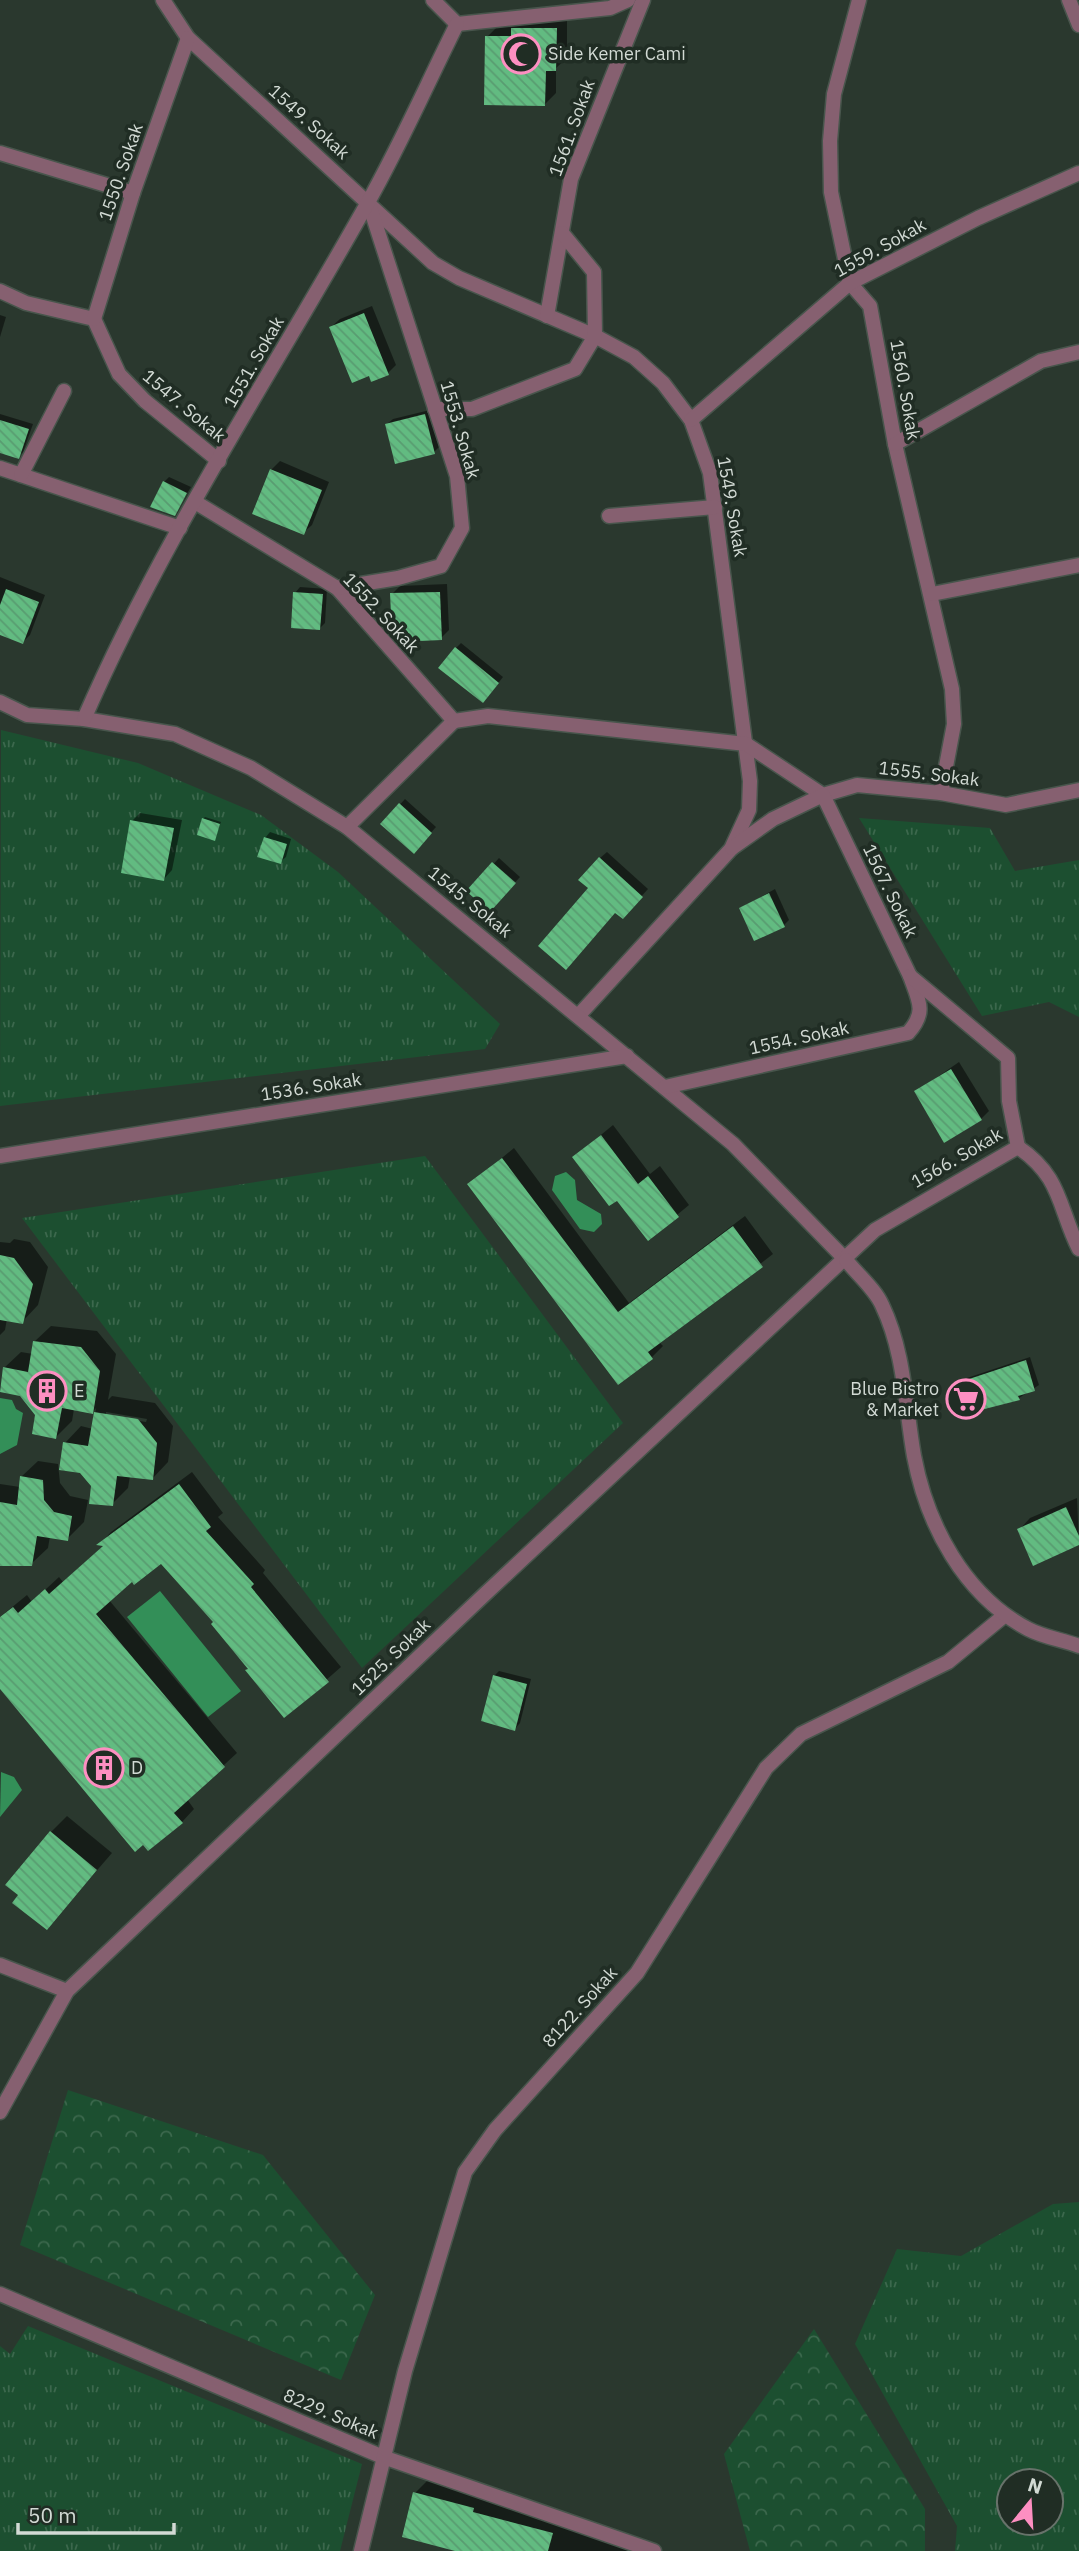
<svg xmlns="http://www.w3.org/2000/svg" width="1079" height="2551" font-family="'IBM Plex Sans',sans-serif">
<defs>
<pattern id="grass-tufts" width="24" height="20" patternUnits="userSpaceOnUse" patternTransform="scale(1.75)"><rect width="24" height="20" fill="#1c4f30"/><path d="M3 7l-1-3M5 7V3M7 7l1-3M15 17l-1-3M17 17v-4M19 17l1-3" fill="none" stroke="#3c684d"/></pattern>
<pattern id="forest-crowns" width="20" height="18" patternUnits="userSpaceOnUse" patternTransform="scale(1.75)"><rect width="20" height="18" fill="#1c4f30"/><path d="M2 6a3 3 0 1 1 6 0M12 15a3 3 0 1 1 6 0" fill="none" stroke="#3c684d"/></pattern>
<pattern id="building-back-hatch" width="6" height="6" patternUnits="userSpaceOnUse" patternTransform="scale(1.75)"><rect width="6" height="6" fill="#62bb81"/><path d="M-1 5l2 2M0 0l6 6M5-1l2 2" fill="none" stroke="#599c71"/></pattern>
</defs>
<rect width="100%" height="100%" fill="#2a382e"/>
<!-- grass -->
<g fill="url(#grass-tufts)" fill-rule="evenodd">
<path d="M1,730l137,33 123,52 77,57 162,152 -15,25 -485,57z"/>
<path d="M859,818l131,10 25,43 64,-11v157l-30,-15 -67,14z"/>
<path d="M425,1156l198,267 -261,245 -340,-450z"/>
<path d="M1079,2202v349h-124l2,-25 -102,-182 42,-95 64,7 92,-52zM1009,2481h42v42h-42z"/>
<path d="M28,2326l334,138 -22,87h-340v-205l10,8z"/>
</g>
<!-- forest -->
<g fill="url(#forest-crowns)">
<path d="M68,2090l195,65 112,140 -34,85 -321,-135z"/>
<path d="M814,2329l111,180v42h-175l-26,-97z"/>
</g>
<!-- water -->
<g fill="#338f58">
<path d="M566,1172l9,8 2,20 24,14 1,10 -8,8 -14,-3 -28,-39 3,-14z"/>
<path d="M0,1398l12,2 4,9 7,4 -6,32 -17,9z"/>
<path d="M160,1591l81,100 -33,26 -81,-100z"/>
<path d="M1,1772l13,5 8,13 -22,27z"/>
</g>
<!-- shadow -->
<g fill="#0007" fill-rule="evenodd">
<path d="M526,17l41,1v40l-11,10v25l-11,11 -58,-67 11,-11h19z"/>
<path d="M372,306l24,59 -8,8 -57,-46 9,-8z"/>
<path d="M0,315l6,2 -6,20z"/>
<path d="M430,410l9,37 -5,5 -47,-28 6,-5z"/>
<path d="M0,414l33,10 -10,28 -5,5 -18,-5z"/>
<path d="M280,461l49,21 -17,43 -9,8 -49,-20 17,-43z"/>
<path d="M169,477l22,10 -17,27 -10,-32z"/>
<path d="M0,577l45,18 -15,40 -7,7 -23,-9z"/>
<path d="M447,584l2,46 -8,8 -49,-44 8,-8z"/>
<path d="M300,587l27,2 -2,34 -5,5 -25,-35z"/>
<path d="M461,643l42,34 -15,19 -32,-48z"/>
<path d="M405,799l31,28 -17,19 -37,-22z"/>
<path d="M140,813l42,7 -10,50 -8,9 -32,-58z"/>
<path d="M205,817l16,5 -7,17 -11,-20z"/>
<path d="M270,832l21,7 -5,18 -6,5 -15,-24z"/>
<path d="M607,852l41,37 -19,21 -39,-22 10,-30z"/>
<path d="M499,858l21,19 -30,33 -21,-19z"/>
<path d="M775,889l14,31 -5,5 -43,-17z"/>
<path d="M959,1062l30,49 -8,8 -65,-27z"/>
<path d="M613,1125l37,49 10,-8 29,39 -41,34 -30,-41 -44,-41z"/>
<path d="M514,1148l115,155 116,-87 28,38 -114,88 4,4 -11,11 -183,-172z"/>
<path d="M14,1239l16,3 18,25 -10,38 -16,17 -15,-3 -2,11 -5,5v-93l10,1z"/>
<path d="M51,1326l46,5 19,23 -8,46 4,-4 43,7 18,23 -5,36 -16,17 -22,-3 -2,12 -16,16 -19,-19 -28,-42 16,-17 12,3 3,-21 -3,4 -19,-3 -2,12 -16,16 -35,-43 -21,-4 4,-22 17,-16 12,2 1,-12zM106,1412l41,7 -1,3 -40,-6z"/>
<path d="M1030,1357l9,28 -20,13 -66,-13 5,-4z"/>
<path d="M38,1461l20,3 2,19 10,13 18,4 -4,22 -17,17 -17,-3 -2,12 -17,16 -31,-1v-79l20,3 1,-10z"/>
<path d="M192,1472l31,41 -5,4 47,53 -2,3 78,94 -56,49 -70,-94 -54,-60 -29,18 -23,20 128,153 -50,46 7,10 -12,13 -182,-136v-69l27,-22 5,7 27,-25 4,5 42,-37 -5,-1 11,-12z"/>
<path d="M1077,1498l2,46 -60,-14 11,-12z"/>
<path d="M499,1671l32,8 -11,44 -5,6 -21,-53z"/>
<path d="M67,1816l45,37 -65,75 4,-96z"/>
<path d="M431,2477l217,74h-186l-47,-58z"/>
</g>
<!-- building -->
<g fill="url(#building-back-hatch)">
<path d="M511,28h46l-1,43h-10l-1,35 -61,-1 1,-69h26z"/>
<path d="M364,313l25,62 -18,7 -2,-6 -17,7 -23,-56z"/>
<path d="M425,414l10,40 -40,10 -10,-40z"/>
<path d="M0,420l29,9 -10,30 -19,-6z"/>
<path d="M270,469l52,21 -18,45 -52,-21z"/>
<path d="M163,481l24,12 -12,23 -25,-9z"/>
<path d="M6,589l33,13 -16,42 -23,-9v-30z"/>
<path d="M293,592l30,2 -3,36 -29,-2z"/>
<path d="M440,592l2,48 -45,2 -5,-6 -2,-43z"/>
<path d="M455,647l44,36 -16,20 -45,-35z"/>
<path d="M399,803l33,30 -18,21 -34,-30z"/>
<path d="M202,818l18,6 -5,17 -18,-6z"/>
<path d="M130,820l44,8 -10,53 -43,-8z"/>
<path d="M264,837l23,7 -6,20 -24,-7z"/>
<path d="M599,857l44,40 -20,22 -8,-6 -49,57 -28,-24 50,-58 -10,-8z"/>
<path d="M492,862l24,21 -26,29 -24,-21z"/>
<path d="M769,893l16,34 -31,14 -15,-33z"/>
<path d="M951,1069l31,51 -38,23 -30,-52z"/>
<path d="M601,1135l37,49 10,-8 31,41 -31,24 -31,-40 -8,5 -37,-49z"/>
<path d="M502,1158l116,154 115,-86 30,41 -115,85 5,7 -35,26 -151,-201z"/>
<path d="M0,1255l14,3 19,26 -10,40 -23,-4z"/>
<path d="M33,1341l48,6 19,24 -7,43 -31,-6 -6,31 -24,-5 3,-19 -15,-19 -20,-4 3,-25 25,5z"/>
<path d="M1026,1360l9,31 -17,5 2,4 -59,15 -10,-30z"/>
<path d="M94,1412l44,7 19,24 -4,37 -36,-4 -4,30 -24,-2 2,-18 -11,-13 -21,-3 4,-28 25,4z"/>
<path d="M20,1476l23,4 1,20 10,12 18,4 -4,25 -31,-5 -5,30h-32v-64l17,3z"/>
<path d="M179,1484l32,43 -5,4 48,53 -3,3 78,95 -45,36 -39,-48 3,-1 -37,-45 2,-2 -52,-58 -27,21 -2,-3 -36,32 129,153 -51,46 9,10 -35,28 -5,-6 -8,7 -135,-163v-72l13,-10 5,6 27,-24 4,5 54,-48 -7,-1z"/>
<path d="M1066,1507l13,29v9l-46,21 -16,-37z"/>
<path d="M493,1675l34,9 -12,47 -34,-10z"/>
<path d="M50,1831l47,39 -50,60 -35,-27 6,-8 -13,-10z"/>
<path d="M413,2492l61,16 -1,4 80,21 -5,18h-93l-53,-14z"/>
</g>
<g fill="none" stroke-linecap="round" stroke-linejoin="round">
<!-- minor casing -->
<g stroke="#48554c" stroke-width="17">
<g id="minor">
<path d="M163,0l25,38 245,225 26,15 136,58 39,21 29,26 28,37 19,53 40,308 -1,29 -18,39 -152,166"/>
<path d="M433,0l24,24"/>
<path d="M859,0l-25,94 -4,47 1,51 19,91 20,23 25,138 57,245 2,35 -13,69"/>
<path d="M1069,0l10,25"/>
<path d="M457,24l153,-16 18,-8"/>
<path d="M0,153l133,40"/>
<path d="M0,291l26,12 68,16 25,55 26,27 74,60"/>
<path d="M547,316l24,-137 72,-179"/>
<path d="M94,319l39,-126 55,-155"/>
<path d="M435,409h37l103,-40 20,-33 -1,-64 -32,-39"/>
<path d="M691,420l159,-137 128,-65 101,-45"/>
<path d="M895,444l146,-83 38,-9"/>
<path d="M0,468l180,60"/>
<path d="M21,475l43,-84"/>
<path d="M195,502l142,86 117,133 -107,106"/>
<path d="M609,516l106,-9"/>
<path d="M337,588l61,-10 43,-12 21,-38 -5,-52 -88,-272"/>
<path d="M932,594l147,-29"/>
<path d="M0,702l27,13 57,4 91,15 76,34 96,59 386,317 113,116"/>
<path d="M84,719c78,-180 187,-344 283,-515 33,-58 60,-120 90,-180"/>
<path d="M454,721l34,-5 258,28 77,51 34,-10 84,8 65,12 73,-15"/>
<path d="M665,1087l243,-54c19,-21 11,-32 2,-57l-87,-181 -50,24 -41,29"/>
<path d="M1018,1147c44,30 40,60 61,102"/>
<path d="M0,1156l627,-100"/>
<path d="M0,1965l67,26"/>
<path d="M0,2112l67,-121 417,-396 391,-365 143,-83 -9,-46 -1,-43 -98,-82"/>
<path d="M0,2294l383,163 271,94"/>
<path d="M361,2551l44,-180 60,-199 30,-42 142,-157 129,-205 35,-34 147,-72 57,-47"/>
</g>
</g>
<!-- tertiary casing -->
<g stroke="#48554c" stroke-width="17">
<path id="tertiary" d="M846,1260c11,14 29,29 36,45 23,48 23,100 32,151 13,69 50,139 114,173 15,8 35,11 51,17"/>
</g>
<!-- minor -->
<use href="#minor" stroke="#866070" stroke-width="14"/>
<!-- tertiary -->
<use href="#tertiary" stroke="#866070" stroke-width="14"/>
</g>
<!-- icons -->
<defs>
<g id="mosque-ring" transform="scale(2.0125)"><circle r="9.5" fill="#202d24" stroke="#fd8fc1" stroke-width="1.5"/><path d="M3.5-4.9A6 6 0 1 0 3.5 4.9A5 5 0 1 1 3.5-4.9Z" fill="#fd8fc1"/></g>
<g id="building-ring" transform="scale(2.0125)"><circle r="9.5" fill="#202d24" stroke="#fd8fc1" stroke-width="1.5"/><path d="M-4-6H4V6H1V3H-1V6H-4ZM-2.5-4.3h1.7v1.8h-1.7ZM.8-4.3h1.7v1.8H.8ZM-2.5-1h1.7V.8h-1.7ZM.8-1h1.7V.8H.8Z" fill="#fd8fc1"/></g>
<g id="supermarket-ring" transform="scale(2.0125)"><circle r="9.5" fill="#202d24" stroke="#fd8fc1" stroke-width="1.5"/><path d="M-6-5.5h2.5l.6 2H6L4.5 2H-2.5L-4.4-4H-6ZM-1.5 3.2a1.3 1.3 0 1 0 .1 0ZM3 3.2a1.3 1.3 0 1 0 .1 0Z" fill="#fd8fc1"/></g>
</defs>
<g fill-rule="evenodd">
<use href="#mosque-ring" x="521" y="54"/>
<use href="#building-ring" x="47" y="1391"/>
<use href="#supermarket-ring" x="966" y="1399"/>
<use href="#building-ring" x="104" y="1768"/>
</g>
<g text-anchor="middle" stroke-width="7" stroke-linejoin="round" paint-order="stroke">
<!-- poi labels -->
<g font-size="18" fill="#d2dad4" stroke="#202d24" text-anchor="start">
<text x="548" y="60">Side Kemer Cami</text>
<text x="939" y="1395" text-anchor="end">Blue Bistro<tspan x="939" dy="21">&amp; Market</tspan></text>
<text x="74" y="1397">E</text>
<text x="131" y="1774">D</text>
</g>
<!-- street labels -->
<g font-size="18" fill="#d2dad4" stroke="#202d24">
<text transform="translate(309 122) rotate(42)" y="6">1549. Sokak</text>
<text transform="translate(572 128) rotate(-70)" y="6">1561. Sokak</text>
<text transform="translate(121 172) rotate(-71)" y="6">1550. Sokak</text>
<text transform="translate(880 248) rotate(-29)" y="6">1559. Sokak</text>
<text transform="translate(254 362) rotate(-60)" y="6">1551. Sokak</text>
<text transform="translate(905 390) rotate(80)" y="6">1560. Sokak</text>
<text transform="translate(184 406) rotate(40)" y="6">1547. Sokak</text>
<text transform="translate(460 430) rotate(74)" y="6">1553. Sokak</text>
<text transform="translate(732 507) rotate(80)" y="6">1549. Sokak</text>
<text transform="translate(381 613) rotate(47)" y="6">1552. Sokak</text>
<text transform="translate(929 774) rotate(7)" y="6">1555. Sokak</text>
<text transform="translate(890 891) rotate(64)" y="6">1567. Sokak</text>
<text transform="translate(470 902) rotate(39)" y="6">1545. Sokak</text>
<text transform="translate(799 1038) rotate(-12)" y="6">1554. Sokak</text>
<text transform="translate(311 1087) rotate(-9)" y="6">1536. Sokak</text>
<text transform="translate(957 1158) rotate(-30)" y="6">1566. Sokak</text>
<text transform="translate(391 1657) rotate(-44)" y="6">1525. Sokak</text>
<text transform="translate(580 2007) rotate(-48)" y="6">8122. Sokak</text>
<text transform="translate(331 2414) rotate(23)" y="6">8229. Sokak</text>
</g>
</g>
<!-- north arrow -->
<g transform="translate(1030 2502) rotate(18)"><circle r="33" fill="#202d24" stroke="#67726a" stroke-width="2"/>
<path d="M0-5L12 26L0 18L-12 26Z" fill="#fd8fc1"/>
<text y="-10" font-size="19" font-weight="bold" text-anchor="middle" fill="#d2dad4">N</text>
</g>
<!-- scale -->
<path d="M18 2523v10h156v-10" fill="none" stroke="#d2dad4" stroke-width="3.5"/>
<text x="28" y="2523" font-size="21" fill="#d2dad4" stroke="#202d24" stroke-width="5" paint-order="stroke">50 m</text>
</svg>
